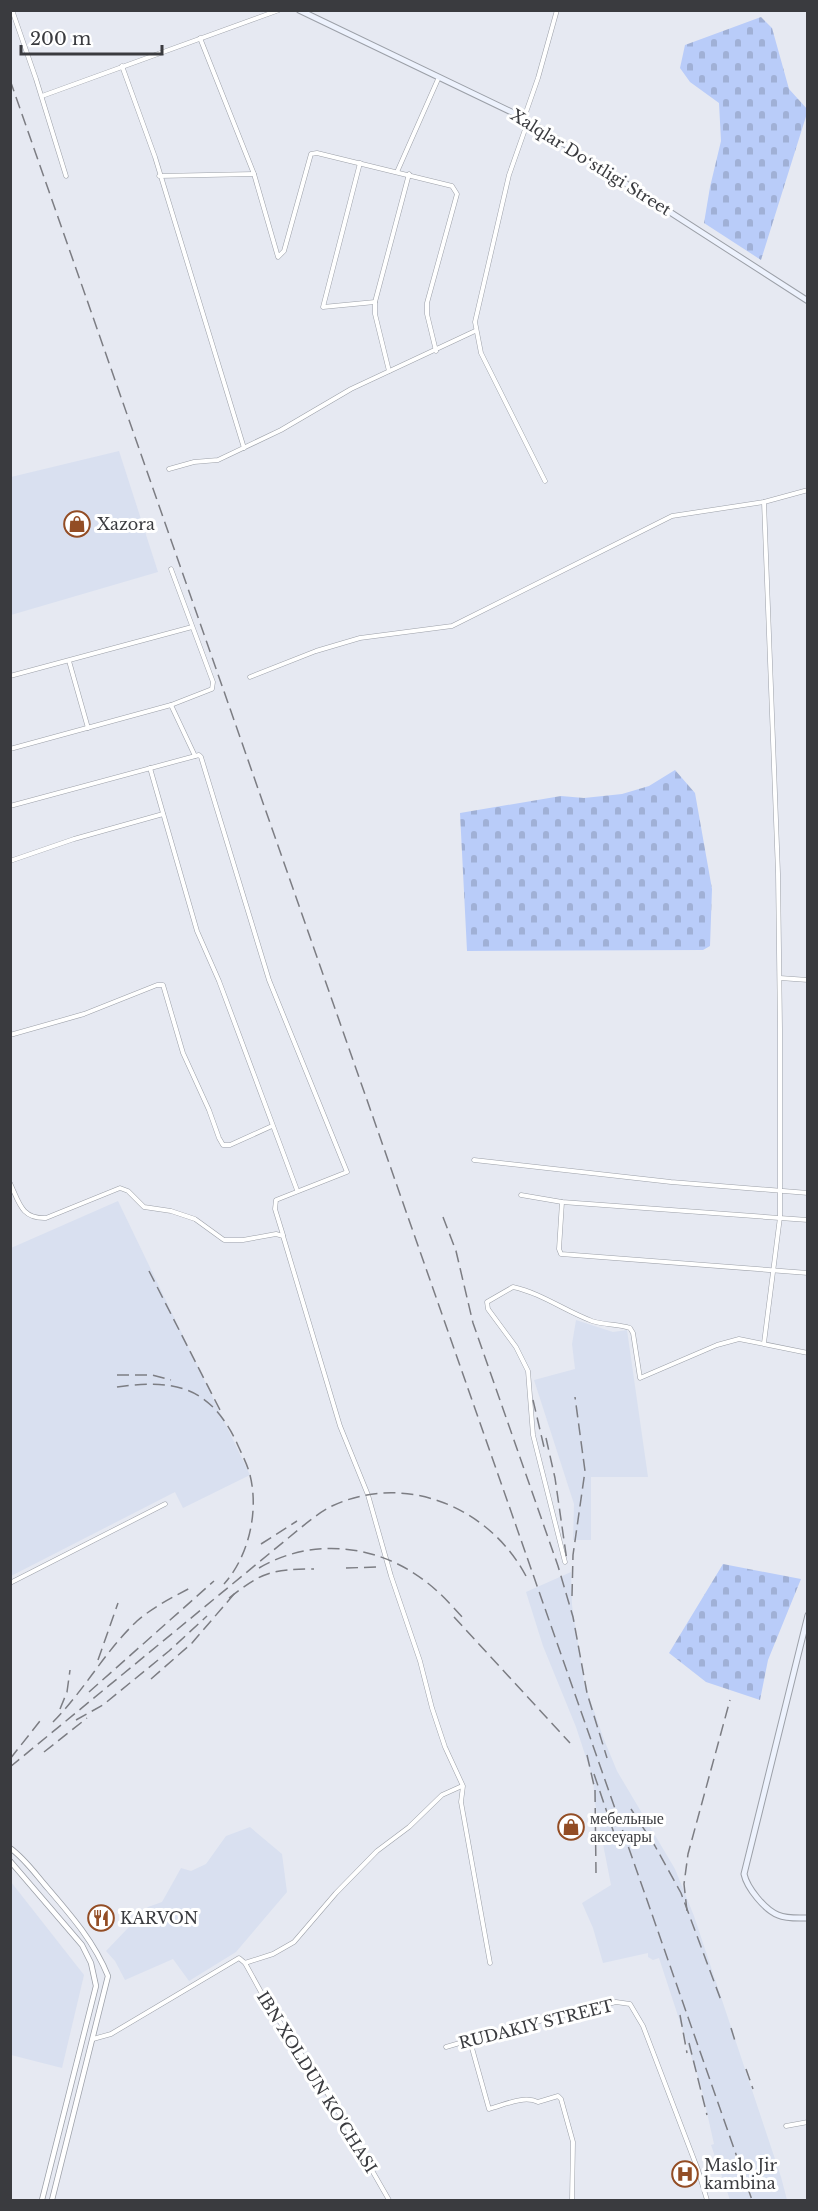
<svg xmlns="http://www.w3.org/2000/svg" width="818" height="2211" font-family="'Libre Baskerville',serif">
<defs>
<pattern id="cemetery-stones" width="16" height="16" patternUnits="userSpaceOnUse" patternTransform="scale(1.5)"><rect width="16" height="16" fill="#b9ccf9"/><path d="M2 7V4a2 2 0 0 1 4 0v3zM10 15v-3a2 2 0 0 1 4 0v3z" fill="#a0b0d6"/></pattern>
</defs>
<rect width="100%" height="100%" fill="#e6e9f2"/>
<!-- built -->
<g fill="#d9e0f0">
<path d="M119,451l39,121 -147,43v-138z"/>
<path d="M118,1201l132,274 -67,33 -8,-16 -164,84v-328z"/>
<path d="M576,1320l37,12 14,-2 21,147h-57v63h-18l1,-36 -40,-124 41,-11 -3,-25z"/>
<path d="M571,1572l1,33 12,77 19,55 14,34 58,98 19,47 87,261 6,23h-57l-19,-55 3,-1 -13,-58 -42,-128 -6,2 -5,-3v-4l-45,10 -10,-35 -11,-25 29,-18 -16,-82 -2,-24 -17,-52 -33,-81 -17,-54z"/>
<path d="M250,1827l32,27 5,38 -51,60 -47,29 -16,-22 -48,21 -10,-19 -9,-10 42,-44 14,-5 19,-34 10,3 15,-7 20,-28z"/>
<path d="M11,1882l73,93 -22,93 -51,-13z"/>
</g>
<!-- cemetery -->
<g fill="url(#cemetery-stones)">
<path d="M761,17l11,11 17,61 19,21 -47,150 -57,-37 6,-36 11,-46 -2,-38 -29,-21 -10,-14 5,-23z"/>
<path d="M675,770l20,23 17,96 -2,57 -7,4 -236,1 -7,-138 101,-17 23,2 38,-4 27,-8z"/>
<path d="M723,1564l78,15 -33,81 -8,40 -54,-18 -37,-29z"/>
</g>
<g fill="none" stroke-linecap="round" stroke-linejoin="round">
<!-- minor casing -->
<g stroke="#9ca0a8" stroke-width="5">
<g id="minor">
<path d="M12,10l24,69 30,97"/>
<path d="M200,38l54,136 24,83 6,-6 27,-97 6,-1 135,33 5,8 -30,109v11l9,37"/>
<path d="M122,66l33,91 89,291"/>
<path d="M42,96l237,-86"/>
<path d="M524,118l14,-40 19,-68"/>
<path d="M528,121l-19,54 -34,147 6,31 64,128"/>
<path d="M360,163l-37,144 52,-5"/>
<path d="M397,172l42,-95"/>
<path d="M159,176l95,-2"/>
<path d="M389,371l-14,-57v-12l34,-128"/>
<path d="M169,469l25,-7 24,-2 63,-30 70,-41 124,-58"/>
<path d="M764,502l14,371 2,156v188l-16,126"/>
<path d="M69,661l19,67"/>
<path d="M10,676l182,-49"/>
<path d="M250,677l66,-26 44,-13 92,-12 220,-110 92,-14 44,-12"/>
<path d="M171,705l24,51"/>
<path d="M10,749l161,-44 41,-16 1,-7 -42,-113"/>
<path d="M150,768l47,163 22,50 78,209"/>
<path d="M10,806l189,-51 2,2 68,223 78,192 -71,28 -1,9 8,26"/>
<path d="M10,861l64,-22 89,-25"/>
<path d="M780,978l28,2"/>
<path d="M10,1035l74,-21 73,-29h6l20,68 26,57 10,28 4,7h7l42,-19"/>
<path d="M474,1160l197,22 137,11"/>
<path d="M10,1183c9,19 11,36 36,35l74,-30 8,3 16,16 27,4 24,8 29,21h19l33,-6 7,2 57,190 28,69 23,81 29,85 12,47 13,39 18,39 -2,16 29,161"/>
<path d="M521,1195l41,7 246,18"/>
<path d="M562,1202l-3,47 2,5 247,19"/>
<path d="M565,1562l-32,-127 -5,-64 -12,-24 -28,-38 -1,-7 26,-15c28,6 52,24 79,34 12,4 26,3 38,7l3,5 7,45 77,-33 22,-6 69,14"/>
<path d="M10,1583l155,-79"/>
<path d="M245,1963l28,-9 21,-12 42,-49 41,-42 32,-24 33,-32 20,-9"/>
<path d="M93,2039l18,-5 128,-76 6,5 21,38 65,98 58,101"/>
<path d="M470,2041l19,68c15,-4 35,-14 49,-7l20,-6 3,3 12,43 -1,58"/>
<path d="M446,2047l58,-17 112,-28 14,2 13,22 55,144 9,30"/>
<path d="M786,2126l22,-4"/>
</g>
</g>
<!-- tertiary casing -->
<g stroke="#9ca0a8" stroke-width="6">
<g id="tertiary">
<path d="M10,1848c14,10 24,24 35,37 24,28 49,56 63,91l-56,224"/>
<path d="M10,1861l72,84 9,18 5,23 -54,214"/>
</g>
</g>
<!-- secondary casing -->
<g stroke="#9ca0a8" stroke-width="7">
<g id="secondary">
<path d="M299,10l225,108 284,183"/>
<path d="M808,1615l-64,259c3,14 21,36 34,41 9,4 20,3 30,3"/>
</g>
</g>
<!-- minor -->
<use href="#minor" stroke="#fff" stroke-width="4"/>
<!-- tertiary -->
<use href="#tertiary" stroke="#fff" stroke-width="4.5"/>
<!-- secondary -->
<use href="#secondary" stroke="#edf2fd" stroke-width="5"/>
<!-- rail -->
<g stroke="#7c7d83" stroke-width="1.5" stroke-dasharray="12 6" stroke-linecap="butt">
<path d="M10,80l742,2120"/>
<path d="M443,1217l13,34 17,72 85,243 15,51 14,76 20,65"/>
<path d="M149,1271l71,139"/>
<path d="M117,1375h35l19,5"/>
<path d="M117,1387c27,-4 62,-6 85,11 16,11 26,27 34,43 5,12 11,22 14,34 9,36 -1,81 -26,109"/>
<path d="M533,1400l11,47"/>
<path d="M546,1438l9,40 12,83"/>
<path d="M261,1544l36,-23"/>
<path d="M259,1568c53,-31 118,-24 166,13 15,11 28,26 40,39"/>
<path d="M346,1568l32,-1"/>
<path d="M572,1596l1,-41 12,-84 -10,-74"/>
<path d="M229,1598c33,-26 43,-29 85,-29"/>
<path d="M454,1617l116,126"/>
<path d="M98,1660l20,-57"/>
<path d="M151,1679l41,-36 43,-50"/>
<path d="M89,1692l125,-111"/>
<path d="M60,1709l7,-17 3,-22"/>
<path d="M76,1720l27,-15 66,-54 38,-35"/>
<path d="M53,1722c31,-31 52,-71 84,-101 16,-14 36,-24 55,-34"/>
<path d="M44,1752l43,-34"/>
<path d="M587,1755l8,35 1,83"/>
<path d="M10,1759l30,-38"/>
<path d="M10,1767l288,-237c11,-9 22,-18 34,-24 75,-35 161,3 196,74"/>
<path d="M594,1774l23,68"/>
<path d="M631,1809l24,37 26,47 41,110"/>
<path d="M687,1911l-3,-27 4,-30 42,-154"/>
<path d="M680,2015l7,38"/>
<path d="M731,2028l5,16"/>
<path d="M689,2043l18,72"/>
<path d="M746,2069l7,20"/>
</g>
</g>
<!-- icons -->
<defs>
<g id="shop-ring" transform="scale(1.35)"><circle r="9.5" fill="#fff" stroke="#934d25" stroke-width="1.5"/><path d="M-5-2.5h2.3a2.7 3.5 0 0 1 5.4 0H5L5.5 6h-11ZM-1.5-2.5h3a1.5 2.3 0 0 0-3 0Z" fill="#934d25"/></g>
<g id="restaurant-ring" transform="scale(1.35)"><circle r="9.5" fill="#fff" stroke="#934d25" stroke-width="1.5"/><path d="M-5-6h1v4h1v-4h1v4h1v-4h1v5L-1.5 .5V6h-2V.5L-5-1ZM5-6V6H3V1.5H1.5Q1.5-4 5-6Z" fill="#934d25"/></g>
<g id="hospital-ring" transform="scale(1.35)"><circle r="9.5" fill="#fff" stroke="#934d25" stroke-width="1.5"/><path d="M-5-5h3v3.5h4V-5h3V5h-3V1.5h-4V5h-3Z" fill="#934d25"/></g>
</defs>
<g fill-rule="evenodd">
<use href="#shop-ring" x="77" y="524"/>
<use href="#shop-ring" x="571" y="1827"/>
<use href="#restaurant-ring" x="101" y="1918"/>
<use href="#hospital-ring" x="685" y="2174"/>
</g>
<g text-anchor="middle" stroke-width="6" stroke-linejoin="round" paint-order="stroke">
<!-- street labels -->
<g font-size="16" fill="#3a3b3f" stroke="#fff">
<text transform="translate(591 162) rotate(32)" y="6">Xalqlar Doʻstligi Street</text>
<text transform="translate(536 2024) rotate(-14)" y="6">RUDAKIY STREET</text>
<text transform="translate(317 2082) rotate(58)" y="6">IBN XOLDUN KO'CHASI</text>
</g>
<!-- poi labels -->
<g font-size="16" fill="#3a3b3f" stroke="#fff" text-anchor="start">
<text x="97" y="530">Xazora</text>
<text x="590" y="1824">мебельные<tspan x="590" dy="18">аксеуары</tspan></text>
<text x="120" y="1924">KARVON</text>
<text x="704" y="2171">Maslo Jir<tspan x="704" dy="18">kambina</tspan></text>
</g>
</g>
<!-- border -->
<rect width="818" height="2211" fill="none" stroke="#3a3b3f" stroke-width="24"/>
<!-- scale -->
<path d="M21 45v9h141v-9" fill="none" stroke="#3a3b3f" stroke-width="3"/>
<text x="30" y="45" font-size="18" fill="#3a3b3f" stroke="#ffffff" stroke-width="4.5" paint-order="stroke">200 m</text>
</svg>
